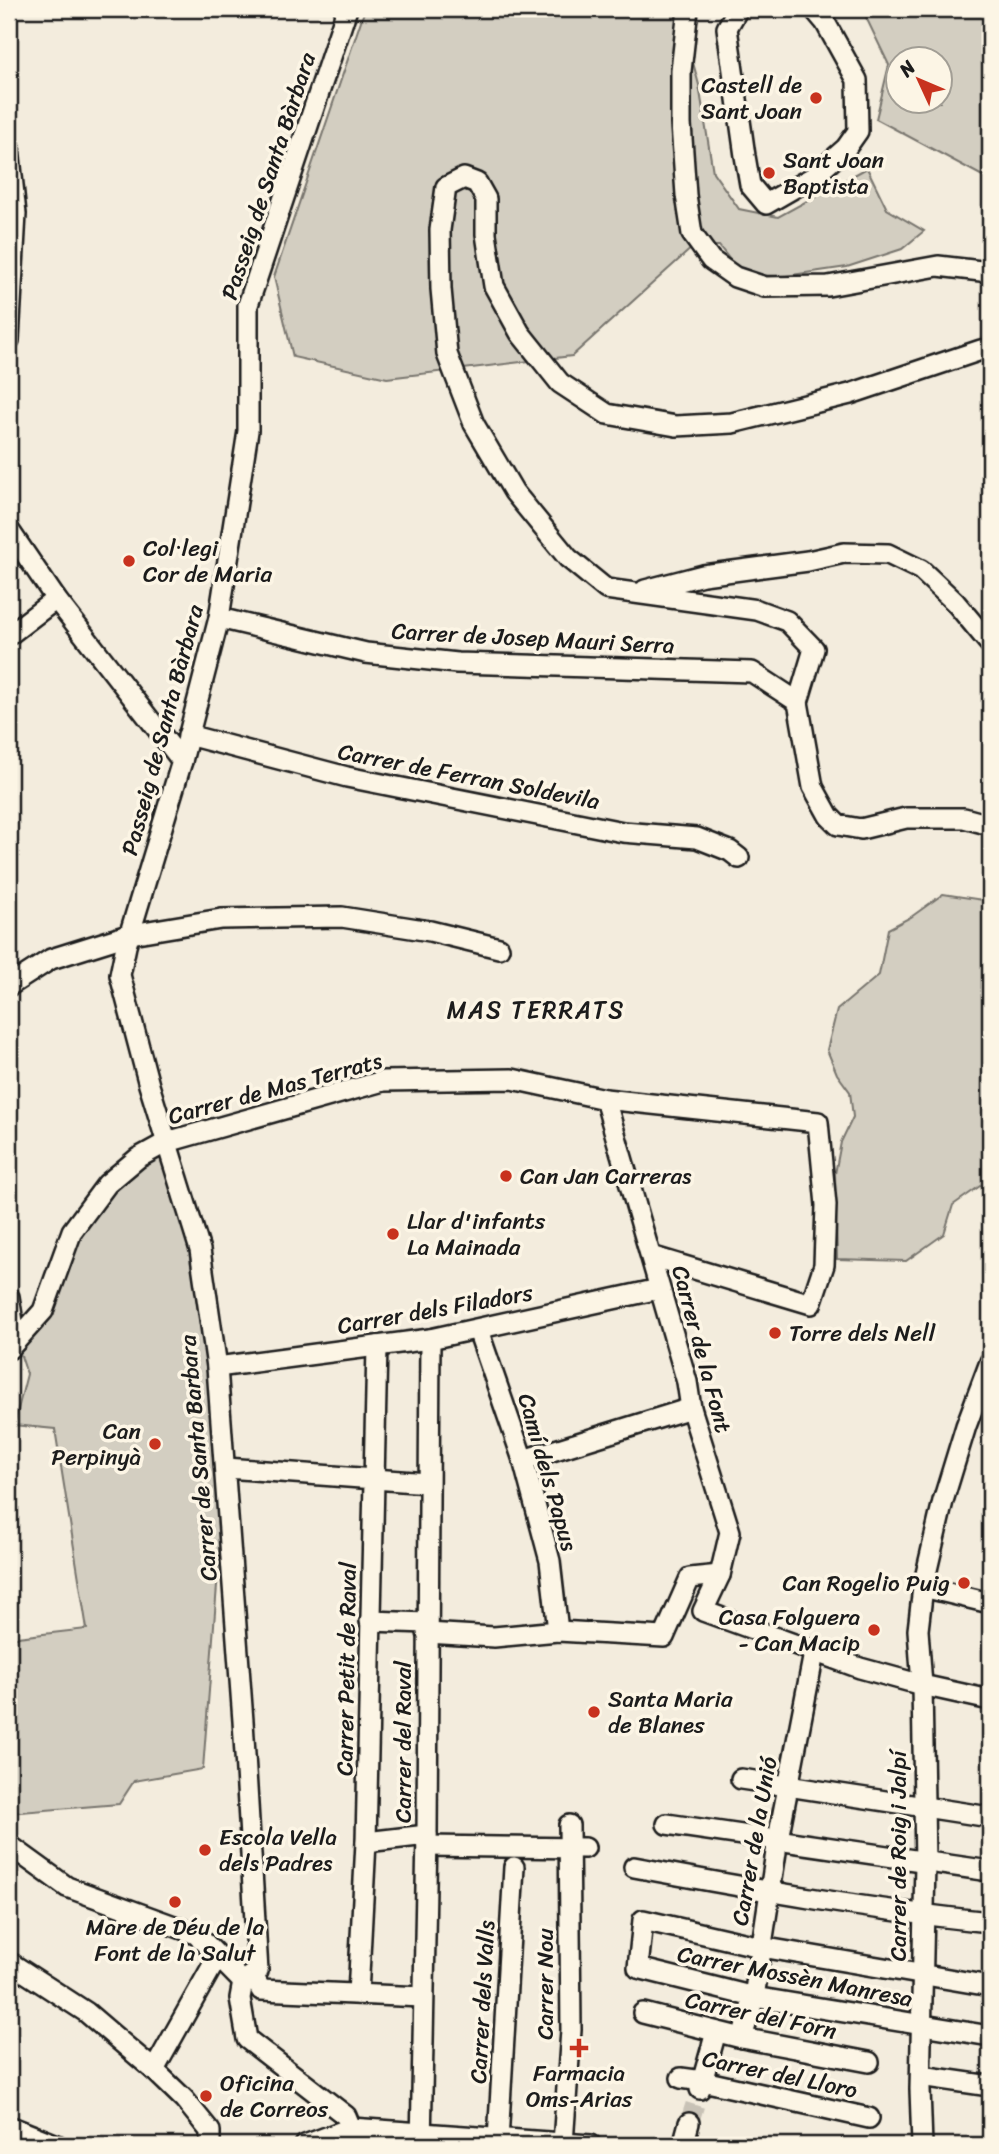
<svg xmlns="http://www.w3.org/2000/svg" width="999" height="2154" font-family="Sriracha,sans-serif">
<rect width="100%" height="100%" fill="#f3ecdd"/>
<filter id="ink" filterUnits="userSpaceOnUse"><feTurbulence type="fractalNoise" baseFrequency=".0143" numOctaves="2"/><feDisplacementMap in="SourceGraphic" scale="14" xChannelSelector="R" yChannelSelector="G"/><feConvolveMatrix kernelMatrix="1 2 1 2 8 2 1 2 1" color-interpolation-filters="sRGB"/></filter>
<g filter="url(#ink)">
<!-- green -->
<g fill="#d3cec1" stroke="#78756e" stroke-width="2" fill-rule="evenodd">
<path d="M365,9h320l2,31 12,45 14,87 26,37 39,8 89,-49 20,41 37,22 -22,18 -55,18 -62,9 -43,-1 -23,-29h-25l-122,110 -185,22 -94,-21 -19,-80z"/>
<path d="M862,9h128v171l-114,-61 13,-54zM898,60h42v42h-42z"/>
<path d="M943,894l47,7v278l-37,26 -9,29 -38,27 -69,-2 -2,-85 6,-32 12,-25 -3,-25 -13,-18 -10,-24 10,-40 42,-35 9,-46 23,-12z"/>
<path d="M167,1142l33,108 26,218 -23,301 -69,12 -15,23 -110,9v-175l78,-9 -32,-200 -41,-4 13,-51 -11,-33 27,-30 29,-80 35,-47z"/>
</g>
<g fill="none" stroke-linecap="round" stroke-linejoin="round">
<!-- street-tunnel -->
<path stroke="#c8c2b6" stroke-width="19" stroke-dasharray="19 10" stroke-linecap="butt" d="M689,2123l11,-34"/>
<!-- street casing -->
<g stroke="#1c1c1c" stroke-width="24">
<g id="street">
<path d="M688,9l-7,62v53l5,71 6,39 19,26 24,17 30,10 63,-1 110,-20 43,5 9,3"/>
<path d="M738,9l-11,19 18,128 5,29 16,19 47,-27 33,-29 12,-17 -1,-51 -32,-58 -11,-13"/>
<path d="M9,147l7,67 -7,126"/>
<path d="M990,349l-9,1 -131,44 -118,29 -56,3 -69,-12 -47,-31 -40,-50 -26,-47 -8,-52v-35l-9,-16 -13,-5 -18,9 -6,43 1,59 6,65 27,70 40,68 54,66 38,31 151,21 30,11 27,28 -16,53 15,85 16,29 9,9 23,4 45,-11h58l26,7"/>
<path d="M9,530l47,69 126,162"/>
<path d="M645,590l58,-15 105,-14 36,-8 44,1 33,16 34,32 35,42"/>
<path d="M219,618l147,35 91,10 295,9 46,30"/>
<path d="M9,635l47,-36"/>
<path d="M188,735l159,42 276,55 74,6 33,13 9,7"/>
<path d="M9,986l42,-27 80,-25 90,-15 121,-2 88,14 69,17"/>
<path d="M605,1099l82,283 4,26 39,124 -10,43 -17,36 157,57 62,17 68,15"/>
<path d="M9,1297l7,44"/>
<path d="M478,1330l45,130 27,101 8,70"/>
<path d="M9,1349l34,-38 29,-80 35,-47 31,-26 29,-16 216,-61 129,-2 93,20 213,23 8,83 -2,60 -13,39 -160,-48"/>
<path d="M217,1367l213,-28 229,-50"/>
<path d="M523,1460l168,-52"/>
<path d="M226,1468l202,15"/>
<path d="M923,1587l67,16"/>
<path d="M370,1621l57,2"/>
<path d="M427,1633l67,4 64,-6 106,6 26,-59 30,-3"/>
<path d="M741,1779l249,38"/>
<path d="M667,1824l323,47"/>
<path d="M366,1842l61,-7"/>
<path d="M9,1845l58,42 129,47 47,48"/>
<path d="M427,1846l158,2"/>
<path d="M634,1867c118,22 236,43 356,55"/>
<path d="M9,1962l77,50 68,58 30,29 26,32v14"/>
<path d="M254,1977l7,13 162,7"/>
<path d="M243,1982l15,-11 -15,-250 -26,-354 -17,-117 -51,-165 -29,-110 6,-29 56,-185 37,-143 29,-187v-126l99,-296"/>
<path d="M243,1982l-3,16 7,41 99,77 5,12"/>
<path d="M990,1986l-229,-39 -118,-27 -5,48 116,29 236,39"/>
<path d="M358,1994l8,-152 11,-496"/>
<path d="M643,2013l99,25 127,24"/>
<path d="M742,2038l12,-41 24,-158 36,-186"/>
<path d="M154,2070l64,-114"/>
<path d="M921,2076l69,10"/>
<path d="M681,2078l22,3 166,37"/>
<path d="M700,2089l16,-57"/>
<path d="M9,2126l48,19"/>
<path d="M498,2140l16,-273"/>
<path d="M563,2143l8,-113 -2,-205"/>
<path d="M305,2145l46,-17 240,17"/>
<path d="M421,2145l6,-310 3,-496"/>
<path d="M683,2145l6,-22"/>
<path d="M922,2145l-2,-56 5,-226 -3,-178 -4,-55 5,-43 20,-86 23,-75 24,-64"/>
</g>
</g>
<!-- street -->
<use href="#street" stroke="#fcf5e5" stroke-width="19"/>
</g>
</g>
<!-- markers -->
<g fill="#c8321e" stroke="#fcf5e5" stroke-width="2.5">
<circle cx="816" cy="98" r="7"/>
<circle cx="769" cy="173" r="7"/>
<circle cx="129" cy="561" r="7"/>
<circle cx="506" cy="1176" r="7"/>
<circle cx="393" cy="1234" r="7"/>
<circle cx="775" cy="1333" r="7"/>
<circle cx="155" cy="1444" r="7"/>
<circle cx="964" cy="1583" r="7"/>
<circle cx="874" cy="1630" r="7"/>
<circle cx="594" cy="1712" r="7"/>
<circle cx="205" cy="1850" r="7"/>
<circle cx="175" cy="1902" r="7"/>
<path d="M575.5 2037.5h7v7h7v7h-7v7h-7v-7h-7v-7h7z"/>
<circle cx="206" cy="2096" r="7"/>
</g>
<g text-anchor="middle" stroke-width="7" stroke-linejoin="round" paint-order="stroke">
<!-- poi labels -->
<g font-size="23" fill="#1c1c1c" stroke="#fcf5e5" text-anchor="start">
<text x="802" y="93" text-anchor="end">Castell de<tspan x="802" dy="26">Sant Joan</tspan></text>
<text x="783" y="168">Sant Joan<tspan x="783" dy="26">Baptista</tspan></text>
<text x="143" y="556">Col·legi<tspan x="143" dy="26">Cor de Maria</tspan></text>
<text x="520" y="1184">Can Jan Carreras</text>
<text x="407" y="1229">Llar d'infants<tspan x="407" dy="26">La Mainada</tspan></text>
<text x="789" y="1341">Torre dels Nell</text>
<text x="141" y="1439" text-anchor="end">Can<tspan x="141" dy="26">Perpinyà</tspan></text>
<text x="950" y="1591" text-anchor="end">Can Rogelio Puig</text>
<text x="860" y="1625" text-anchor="end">Casa Folguera<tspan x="860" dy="26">- Can Macip</tspan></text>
<text x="608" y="1707">Santa Maria<tspan x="608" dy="26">de Blanes</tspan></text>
<text x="219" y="1845">Escola Vella<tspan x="219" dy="26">dels Padres</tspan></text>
<text x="175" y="1935" text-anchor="middle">Mare de Déu de la<tspan x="175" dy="26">Font de la Salut</tspan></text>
<text x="579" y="2081" text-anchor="middle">Farmacia<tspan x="579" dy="26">Oms-Arias</tspan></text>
<text x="220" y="2091">Oficina<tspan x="220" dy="26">de Correos</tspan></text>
</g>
<!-- street labels -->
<g font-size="23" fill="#1c1c1c" stroke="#fcf5e5">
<text transform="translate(268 176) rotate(-72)" y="8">Passeig de Santa Bàrbara</text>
<text transform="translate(533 638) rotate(3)" y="8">Carrer de Josep Mauri Serra</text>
<text transform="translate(162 730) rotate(-75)" y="8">Passeig de Santa Bàrbara</text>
<text transform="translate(469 776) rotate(11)" y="8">Carrer de Ferran Soldevila</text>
<text transform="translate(275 1088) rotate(-15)" y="8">Carrer de Mas Terrats</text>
<text transform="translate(435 1309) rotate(-10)" y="8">Carrer dels Filadors</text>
<text transform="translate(702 1349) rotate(75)" y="8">Carrer de la Font</text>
<text transform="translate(198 1458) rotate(-95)" y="8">Carrer de Santa Barbara</text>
<text transform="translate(548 1472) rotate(74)" y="8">Camí dels Papus</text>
<text transform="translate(346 1669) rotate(-89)" y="8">Carrer Petit de Raval</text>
<text transform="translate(403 1742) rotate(-90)" y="8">Carrer del Raval</text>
<text transform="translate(754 1841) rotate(-80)" y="8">Carrer de la Unió</text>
<text transform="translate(898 1856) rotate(-90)" y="8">Carrer de Roig i Jalpí</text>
<text transform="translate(795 1976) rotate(11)" y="8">Carrer Mossèn Manresa</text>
<text transform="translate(545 1984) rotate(-90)" y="8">Carrer Nou</text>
<text transform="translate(482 2002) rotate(-87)" y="8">Carrer dels Valls</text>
<text transform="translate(761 2015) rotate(12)" y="8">Carrer del Forn</text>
<text transform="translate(780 2074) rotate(12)" y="8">Carrer del Lloro</text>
</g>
<!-- neighbourhood labels -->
<g font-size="24" letter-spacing="2" fill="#1c1c1c" stroke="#fcf5e5">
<text x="536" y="1018">MAS TERRATS</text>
</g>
</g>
<!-- margin -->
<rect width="999" height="2154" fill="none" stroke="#fcf5e5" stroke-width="35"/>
<rect x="18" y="18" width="964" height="2119" fill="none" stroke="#1c1c1c" stroke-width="2.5" filter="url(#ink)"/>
<!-- north arrow -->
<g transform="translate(919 80) rotate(314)"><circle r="33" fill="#fcf5e5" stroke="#a29e95" stroke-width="2"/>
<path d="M0-5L12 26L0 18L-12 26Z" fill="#c8321e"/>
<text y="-10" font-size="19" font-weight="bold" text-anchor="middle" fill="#1c1c1c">N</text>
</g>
</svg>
